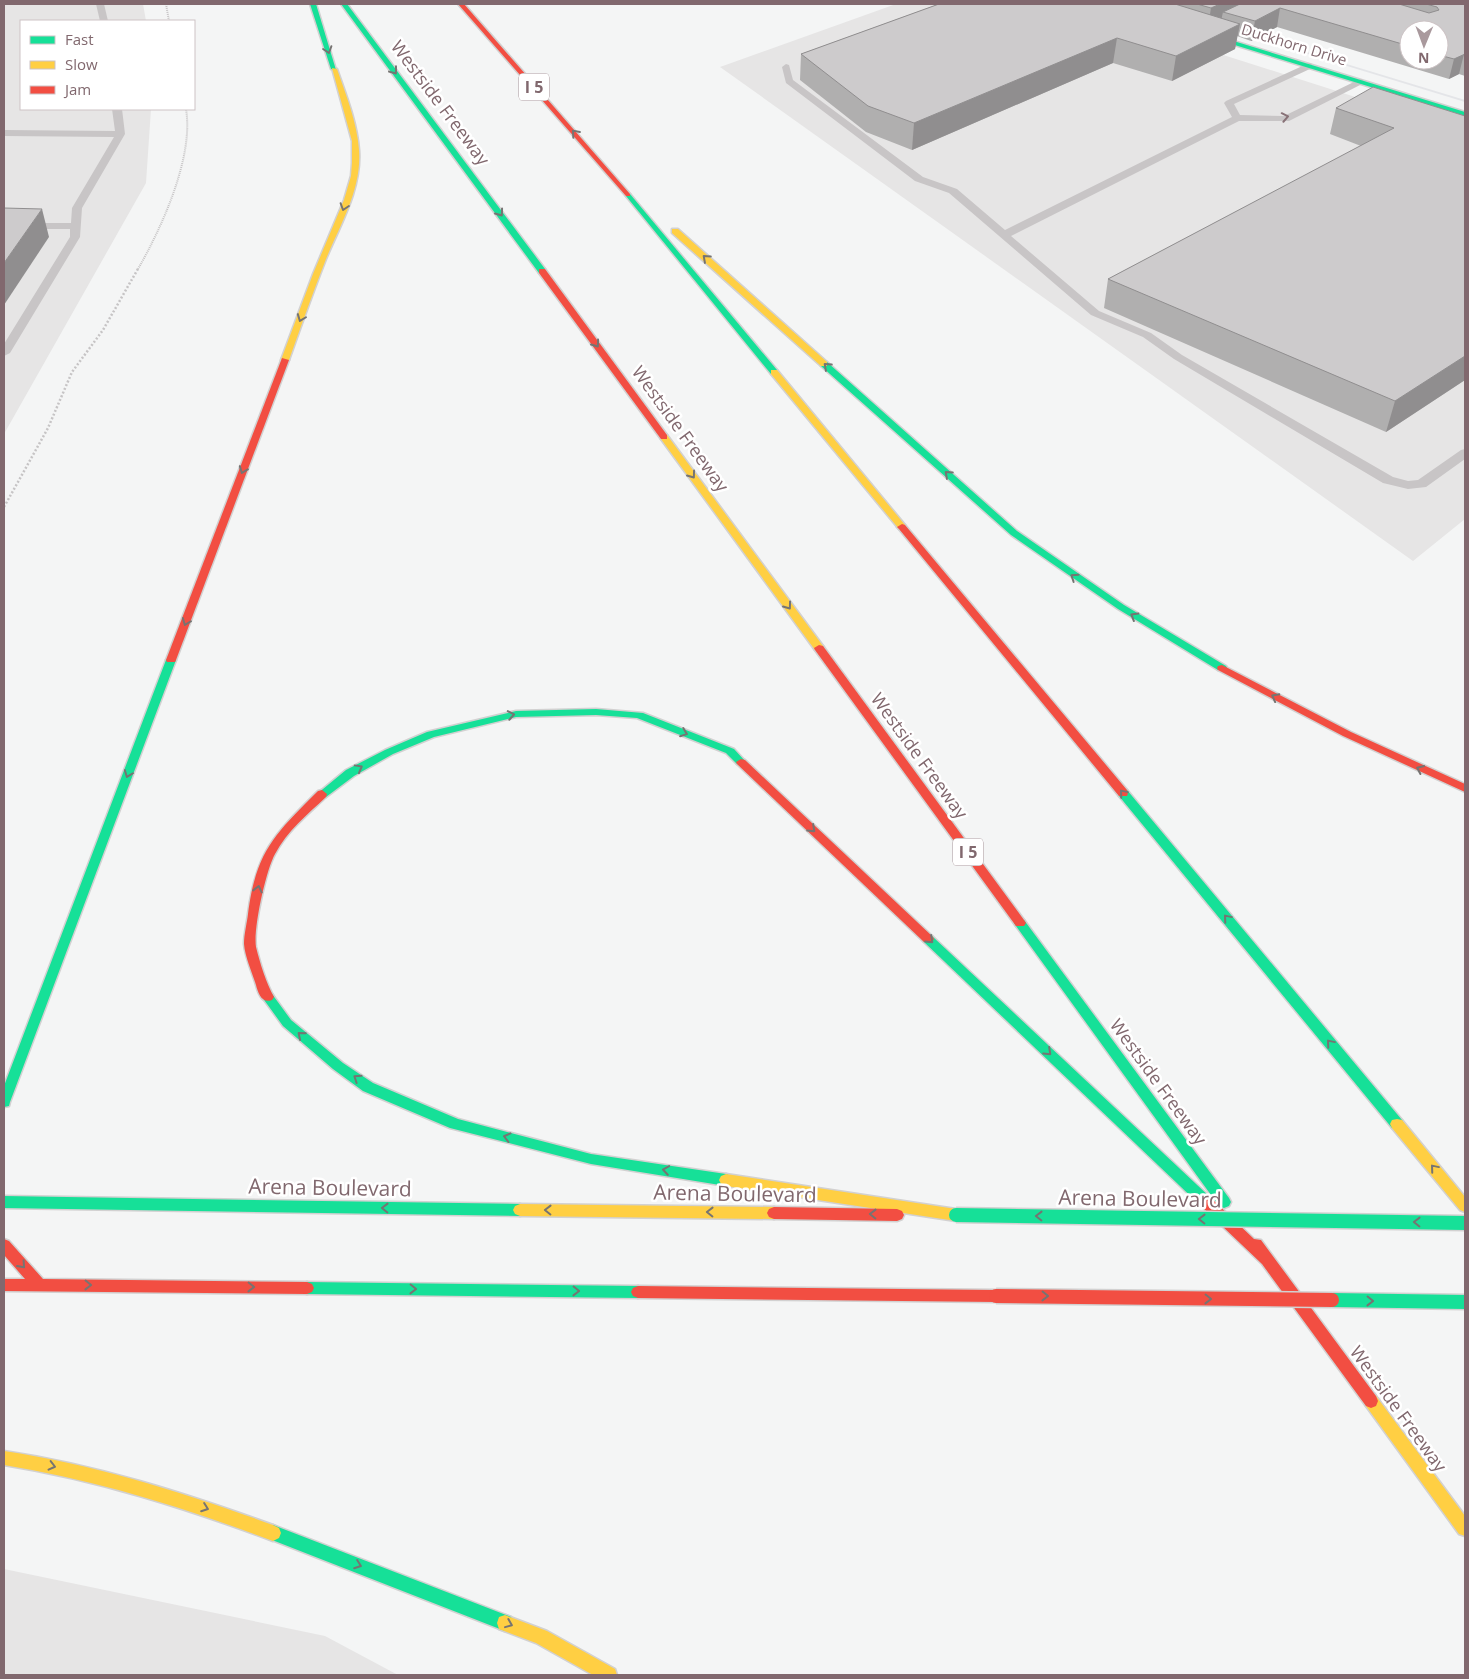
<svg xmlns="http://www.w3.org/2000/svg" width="1469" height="1679" font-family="'Open Sans',sans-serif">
<rect width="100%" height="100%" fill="#f4f5f5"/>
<!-- built -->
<g fill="#e6e5e5">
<path d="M4,4h139l3,17h-125v88h130l-5,74 -142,251z"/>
<path d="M896,4h178l24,11 367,117v387l-52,42 -693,-494z"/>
<path d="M4,1569l321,67 73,39h-394z"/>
</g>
<!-- green -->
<path fill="#e4e5e8" d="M1231,29l234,71v2l-236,-72z"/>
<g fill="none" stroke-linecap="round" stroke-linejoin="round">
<!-- fast casing -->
<g stroke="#d2d1d1" stroke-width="3">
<g id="fast">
<path d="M310,4h6l20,66 -5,-1z"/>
<path d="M341,4h6l198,265v4h-6z"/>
<path d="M1201,31l264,81v4l-266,-82 -1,-1z"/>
<path d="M626,194h4l147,176v4h-6l-145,-178z"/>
<path d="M821,362h6l190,169 107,74 102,61 1,2 -1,2h-8l-100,-61 -107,-74 -190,-169z"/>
<path d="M171,657l5,3 -166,442 -1,4 -5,1v-21l162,-426z"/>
<path d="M596,709l47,4 91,36 12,13 -5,3 -4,-1 -11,-11 -89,-35 -41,-3 -80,2 -82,20 -41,17 -39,22 -28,21 -4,1 -5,-4 29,-24 39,-20 42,-18 89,-21z"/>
<path d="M1123,789l4,1 275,330 2,4 -2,4 -5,1 -5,-1 -273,-332 -1,-3 1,-3z"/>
<path d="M1020,919l4,1 205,278 2,4 -2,4 -5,2 -5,-2 -203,-280 -2,-3 2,-3z"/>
<path d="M928,935l4,1 279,262 2,4 -2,4 -5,2 -5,-2 -277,-264 -2,-3 2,-3z"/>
<path d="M268,992l4,2 19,26 52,43 30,20 85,36 133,35 135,20 5,2 2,4 -2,4 -5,2 -135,-22 -141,-36 -87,-37 -30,-22 -50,-43 -21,-29 2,-3z"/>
<path d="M4,1196l516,8 5,2 2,4 -2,4 -5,2 -516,-8z"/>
<path d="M307,1282l331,4 5,2 2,4 -2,4 -5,2 -331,-4 -5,-2 -2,-4 2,-4z"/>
<path d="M273,1525l238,92 2,6 -2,6 -6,2 -238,-93 -2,-5 2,-5z"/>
</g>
</g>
<!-- slow casing -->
<g stroke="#d2d1d1" stroke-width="3">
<g id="slow">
<path d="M332,68l5,1c9,26 20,53 22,81 3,39 -19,75 -33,109 -13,33 -25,67 -37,101l-4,2 -4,-2 32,-86 31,-74 7,-24 1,-13v-22z"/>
<path d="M672,229h6l149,133v4h-6l-149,-133z"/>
<path d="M771,370h6l128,155v4h-6l-128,-155z"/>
<path d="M664,434l3,1 156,211 1,2 -1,2h-8l-154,-211v-4z"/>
<path d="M1397,1119l5,1 63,77v15l-5,-2 -68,-82 -2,-4 2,-4z"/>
<path d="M726,1174l230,35 5,2 2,4 -2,4 -5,2 -230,-35 -5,-2 -2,-4 2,-4z"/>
<path d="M520,1204l254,3 5,2 2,4 -2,4 -5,2 -254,-3 -5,-2 -2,-4 2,-4z"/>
<path d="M1371,1394l5,2 89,120v20l-6,-2 -93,-128 -2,-5 2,-5z"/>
<path d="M4,1451c93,14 181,42 269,74l6,3 2,5 -2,5 -6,3c-88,-33 -176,-61 -269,-76z"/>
<path d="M505,1615l42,16 68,38 2,6h-24l-57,-32 -37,-14 -2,-6 2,-6z"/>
</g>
</g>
<!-- jam casing -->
<g stroke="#d2d1d1" stroke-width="3">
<g id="jam">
<path d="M458,4h6l166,190v2h-4z"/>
<path d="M539,269h6l122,166v4h-6l-122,-166z"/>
<path d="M282,358l7,2 -113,300 -1,2h-8l-1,-2z"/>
<path d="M902,524l3,1 222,265 1,3 -1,3h-8l-220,-267 -2,-2z"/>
<path d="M819,645l4,1 201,274 2,3 -2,3h-8l-201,-276 -1,-2z"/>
<path d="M1222,665l129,67 114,52v8l-122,-56 -125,-66 -1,-2 1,-2z"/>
<path d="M741,759l4,1 187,176 2,3 -2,3h-8l-187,-178 -1,-2z"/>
<path d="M322,790l5,4 -1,3c-18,17 -39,34 -51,57 -9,16 -22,75 -19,93 4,16 10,36 18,50l-2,3c-10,4 -14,-7 -16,-15 -4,-13 -11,-28 -12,-41 0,-10 3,-21 4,-30 8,-63 27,-80 70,-123z"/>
<path d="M1206,1196l5,2 43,41 7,1 115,156 2,5 -2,5 -5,2 -5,-2 -104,-142 -61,-58 -2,-4 2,-4z"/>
<path d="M774,1207l123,2 5,2 2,4 -2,4 -5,2 -123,-2 -5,-2 -2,-4 2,-4z"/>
<path d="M4,1239l5,2 34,38 264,3 5,2 2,4 -2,4 -5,2 -303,-3v-12h21l-21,-24z"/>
<path d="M638,1286l358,4 5,2 2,4 -2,4 -5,2 -358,-4 -5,-2 -2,-4 2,-4z"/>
</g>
</g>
<!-- path-far1 -->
<g stroke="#c6c4c5" stroke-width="2" stroke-dasharray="1 1" stroke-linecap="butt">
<path d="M166,4l3,17"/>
<path d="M138,269c24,-42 56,-112 48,-160"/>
</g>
<!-- path -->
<path stroke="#c6c4c5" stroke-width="2.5" stroke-dasharray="2 2" stroke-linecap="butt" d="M4,507l44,-79 24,-56 31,-42 36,-63"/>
<!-- lane -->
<g fill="#c8c5c6" fill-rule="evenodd">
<path d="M96,4h8l4,17h-8z"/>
<path d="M1309,63l3,1v4l-78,36 6,11 44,1 74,-36 3,-1 5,3 -77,39h-50l-228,115 88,75 52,22 31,22 211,122 15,4 10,-1 43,-30 4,-1v10l-39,28 -18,2 -25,-6 -209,-124 -31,-22 -52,-22 -142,-122 -34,-12 -129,-98 -4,-16 4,-3 3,1 4,15 130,97 34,12 48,41 227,-113 -8,-14 2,-2z"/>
<path d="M112,109h10l3,25 -43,74 -2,29 -70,116 -6,3v-12l66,-107v-8h-66v-6h67l1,-15 42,-71 -110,-1v-6l111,1z"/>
</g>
<!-- fast -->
<use href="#fast" fill="#16e098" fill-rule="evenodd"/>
<!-- slow -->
<use href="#slow" fill="#ffcf43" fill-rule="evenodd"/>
<!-- jam -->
<use href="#jam" fill="#f24e42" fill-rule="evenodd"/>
<!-- fast-bridge casing -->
<g stroke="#d2d1d1" stroke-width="17" stroke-linecap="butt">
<g id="fast-bridge">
<path d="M956,1215l509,8"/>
<path d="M1332,1300l133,2"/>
</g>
</g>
<!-- jam-bridge casing -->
<g stroke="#d2d1d1" stroke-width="17" stroke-linecap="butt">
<path id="jam-bridge" d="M996,1296l336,4"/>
</g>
<!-- fast-bridge -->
<use href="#fast-bridge" stroke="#16e098" stroke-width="14"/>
<!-- jam-bridge -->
<use href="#jam-bridge" stroke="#f24e42" stroke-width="14"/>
</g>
<!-- wall -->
<g fill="#b0afaf" fill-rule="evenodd">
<path d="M939,4h526v72l-6,-2 -10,5 -172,-52 -26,14 -14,-5 -2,13 -63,32 -59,-18 -201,87 -46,-18 -66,-52 1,-26zM1409,30h30v30h-30z"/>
<path d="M1336,108l129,8v264l-79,52 -282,-124 4,-29 253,-133 -31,-12z"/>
</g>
<!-- shaded-wall -->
<g fill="#908e8f">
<path d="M1220,4h39l-36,8 -2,9 -13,6 3,-19z"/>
<path d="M1280,8l-3,19 -26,14 4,-20z"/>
<path d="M1240,24l-5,25 -63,32 4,-25z"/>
<path d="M1117,38l-4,25 -201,87 2,-27z"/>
<path d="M1464,54l-5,20 -10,5 5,-20z"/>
<path d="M42,209l7,28 -45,68v-42z"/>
<path d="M1465,356v24l-79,52 9,-31z"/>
</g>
<!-- building -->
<g fill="#cdcbcc" stroke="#908e8f">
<path d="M939,4h236l65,20 -64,32 -59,-18 -203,85 -46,-17 -67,-52z"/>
<path d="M1197,4h23l-9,4z"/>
<path d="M1240,4h159l30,9 10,-3 -2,-3 -11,-3h39v50l-11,5 -15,-4v-25h-30v16l-129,-38 -25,13 -32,-9z"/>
<path d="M1373,87l92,29v240l-70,45 -287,-122 286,-151 -58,-20z"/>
<path d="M4,208l38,1 -38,54z"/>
</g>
<!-- one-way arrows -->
<defs><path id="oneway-chevron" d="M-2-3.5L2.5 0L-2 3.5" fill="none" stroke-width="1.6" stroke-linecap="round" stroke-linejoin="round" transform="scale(1.25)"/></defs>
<g stroke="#767472">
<use href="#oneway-chevron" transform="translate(328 50) rotate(72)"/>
<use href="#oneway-chevron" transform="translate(394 71) rotate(53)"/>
<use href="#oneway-chevron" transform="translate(575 133) rotate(-131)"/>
<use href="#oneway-chevron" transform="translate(344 207) rotate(108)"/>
<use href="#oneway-chevron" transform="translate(500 213) rotate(54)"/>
<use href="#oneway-chevron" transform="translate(706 258) rotate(-138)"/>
<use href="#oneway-chevron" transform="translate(301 318) rotate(111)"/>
<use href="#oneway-chevron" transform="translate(596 344) rotate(54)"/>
<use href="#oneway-chevron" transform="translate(827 366) rotate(-138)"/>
<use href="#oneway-chevron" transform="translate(243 470) rotate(111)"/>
<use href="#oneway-chevron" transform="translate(948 474) rotate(-138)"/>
<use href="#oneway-chevron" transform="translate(692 475) rotate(54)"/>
<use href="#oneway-chevron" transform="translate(1074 577) rotate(-146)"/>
<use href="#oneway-chevron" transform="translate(788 606) rotate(54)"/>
<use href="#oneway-chevron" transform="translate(1134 616) rotate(-149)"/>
<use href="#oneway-chevron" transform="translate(186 622) rotate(111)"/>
<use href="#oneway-chevron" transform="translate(1275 697) rotate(-152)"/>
<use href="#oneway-chevron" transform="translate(511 715) rotate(-10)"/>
<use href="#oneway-chevron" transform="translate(684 733) rotate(21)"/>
<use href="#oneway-chevron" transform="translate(359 768) rotate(-29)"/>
<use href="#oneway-chevron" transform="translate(1420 769) rotate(-155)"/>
<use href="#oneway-chevron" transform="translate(128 774) rotate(111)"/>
<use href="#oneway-chevron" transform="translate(1123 793) rotate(-130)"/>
<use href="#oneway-chevron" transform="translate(812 829) rotate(43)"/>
<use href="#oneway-chevron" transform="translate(258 889) rotate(-77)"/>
<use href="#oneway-chevron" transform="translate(1227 918) rotate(-130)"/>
<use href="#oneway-chevron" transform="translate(930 940) rotate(43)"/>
<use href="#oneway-chevron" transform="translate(301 1035) rotate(-140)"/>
<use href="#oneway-chevron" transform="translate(1330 1043) rotate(-130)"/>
<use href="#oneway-chevron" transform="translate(1048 1052) rotate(43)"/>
<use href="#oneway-chevron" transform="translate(357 1078) rotate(-146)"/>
<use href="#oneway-chevron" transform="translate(507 1137) rotate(-166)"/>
<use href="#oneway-chevron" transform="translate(1434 1168) rotate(-130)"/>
<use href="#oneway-chevron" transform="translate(666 1170) rotate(-171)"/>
<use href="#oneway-chevron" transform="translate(385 1208) rotate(-179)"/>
<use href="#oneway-chevron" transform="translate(548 1210) rotate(-179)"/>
<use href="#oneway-chevron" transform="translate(710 1212) rotate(-179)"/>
<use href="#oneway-chevron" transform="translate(873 1214) rotate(-179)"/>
<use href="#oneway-chevron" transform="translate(1039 1216) rotate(-179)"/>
<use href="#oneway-chevron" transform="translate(1202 1219) rotate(-179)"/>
<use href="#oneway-chevron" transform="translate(1417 1222) rotate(-179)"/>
<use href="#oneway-chevron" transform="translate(22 1265) rotate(48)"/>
<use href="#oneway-chevron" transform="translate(88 1285) rotate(1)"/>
<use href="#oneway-chevron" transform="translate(251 1287) rotate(1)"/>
<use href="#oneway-chevron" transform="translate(413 1289) rotate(1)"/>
<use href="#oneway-chevron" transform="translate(576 1291) rotate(1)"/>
<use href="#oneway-chevron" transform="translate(1045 1296) rotate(1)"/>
<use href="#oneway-chevron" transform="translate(1208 1299) rotate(1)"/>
<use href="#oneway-chevron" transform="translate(1370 1301) rotate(1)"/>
<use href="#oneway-chevron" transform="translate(52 1466) rotate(14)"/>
<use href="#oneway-chevron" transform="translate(205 1508) rotate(20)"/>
<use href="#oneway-chevron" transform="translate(358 1565) rotate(20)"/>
<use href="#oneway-chevron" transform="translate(509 1624) rotate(22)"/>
</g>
<use stroke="#887177" href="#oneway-chevron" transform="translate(1285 117) rotate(-11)"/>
<g text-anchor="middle" stroke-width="5" stroke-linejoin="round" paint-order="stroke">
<!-- far-street labels -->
<g font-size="15" fill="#81686e" stroke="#fff">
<text transform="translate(1294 45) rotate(17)" y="5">Duckhorn Drive</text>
</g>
<!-- shield labels -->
<g fill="#fff" stroke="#a7959a" stroke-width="1">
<rect x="519" y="73.5" width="30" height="27" rx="4"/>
<rect x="953" y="838.5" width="30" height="27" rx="4"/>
</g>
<g font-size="16" font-weight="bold" fill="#81686e">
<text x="534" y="93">I 5</text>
<text x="968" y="858">I 5</text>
</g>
<!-- street labels -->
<g font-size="18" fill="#81686e" stroke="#fff">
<text transform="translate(440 103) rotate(53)" y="6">Westside Freeway</text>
<text transform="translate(680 429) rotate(54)" y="6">Westside Freeway</text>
<text transform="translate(919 756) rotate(54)" y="6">Westside Freeway</text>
<text transform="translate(1158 1082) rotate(54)" y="6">Westside Freeway</text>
<text transform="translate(1398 1409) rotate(54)" y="6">Westside Freeway</text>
</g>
<!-- near-street labels -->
<g font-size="21" fill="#81686e" stroke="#fff">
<text transform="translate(330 1188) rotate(1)" y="7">Arena Boulevard</text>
<text transform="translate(735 1194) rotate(1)" y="7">Arena Boulevard</text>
<text transform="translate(1140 1199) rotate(1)" y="7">Arena Boulevard</text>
</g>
</g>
<!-- border -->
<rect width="1469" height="1679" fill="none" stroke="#81686e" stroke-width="10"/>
<!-- legend -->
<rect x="20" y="20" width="175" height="90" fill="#ffffff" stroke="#cdc3c5"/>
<rect x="30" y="36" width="25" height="8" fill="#16e098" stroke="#cdc3c5"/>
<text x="65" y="45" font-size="15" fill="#81686e">Fast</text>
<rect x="30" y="61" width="25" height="8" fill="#ffcf43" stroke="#cdc3c5"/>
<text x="65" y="70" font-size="15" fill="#81686e">Slow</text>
<rect x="30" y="86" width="25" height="8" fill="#f24e42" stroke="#cdc3c5"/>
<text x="65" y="95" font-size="15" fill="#81686e">Jam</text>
<!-- north arrow -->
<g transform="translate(1424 45) rotate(181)"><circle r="24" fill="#ffffff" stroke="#cdc3c5"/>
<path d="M0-4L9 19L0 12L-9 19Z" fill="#a9999d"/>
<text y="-8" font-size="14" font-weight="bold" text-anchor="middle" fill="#81686e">N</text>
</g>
</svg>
